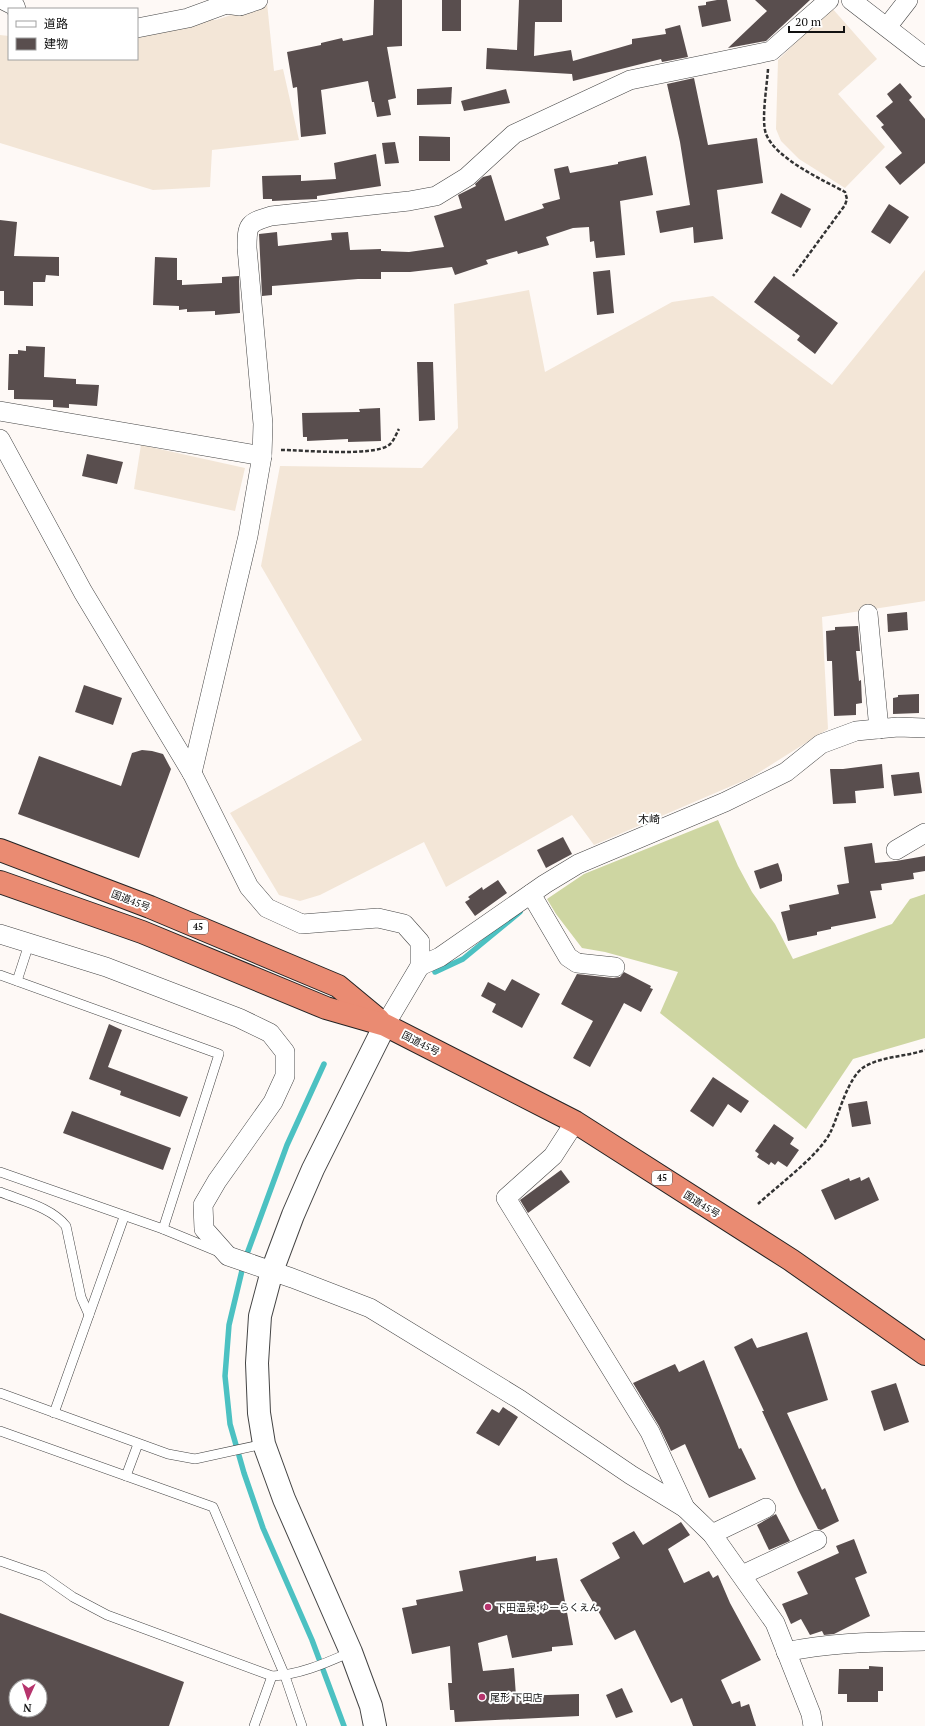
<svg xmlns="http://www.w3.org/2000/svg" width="925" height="1726" font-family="'PT Serif','Noto Sans JP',serif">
<rect width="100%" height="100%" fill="#fef9f6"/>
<!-- farmland -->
<g fill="#f3e6d7">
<path d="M267,3l7,68 9,-2 16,71 -87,10 -2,37 -57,3 -153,-47v-108l9,1v23h128v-21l70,-18h9z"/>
<path d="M831,7l46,52 -39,35 47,53 -40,41 -46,-29 -18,-18 -5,-12 2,-69z"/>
<path d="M925,270v331l-103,16 6,112 -78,49 -156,67 -22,-30 -126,72 -22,-45 -104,53 -20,6 -21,-6 -49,-82 132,-73 -101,-174 19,-100 142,2 36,-40 -4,-124 75,-14 16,82 127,-70 41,-6 119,89z"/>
<path d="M141,445l104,23 -10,43 -101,-22z"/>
</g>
<!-- forest -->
<path fill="#ced6a2" d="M718,820l20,46 14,26 23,32 18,35 99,-35 18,-25 15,-5v144l-72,21 -47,70 -146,-116 18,-41 -73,-20 -23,-4 -26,-34 -9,-15 37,-25z"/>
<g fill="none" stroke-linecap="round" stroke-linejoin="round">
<!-- stream -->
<g stroke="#4cc1c2" stroke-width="5.5">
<path d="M435,972l28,-13 57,-47"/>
<path d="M324,1064l-37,81 -43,117 -15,63 -4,51 5,48 14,49 19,55 49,112 32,86"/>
</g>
</g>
<!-- building -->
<g fill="#594e4e" fill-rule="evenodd">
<path d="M374,0h28v46l-15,1 9,51 -8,2 3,15 -14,2 -3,-15h-2l-4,-21 -47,9 5,44 -25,3 -4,-50 -4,1 -6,-36 34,-7v-2l21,-5 1,3 30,-6z"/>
<rect x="442" y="0" width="19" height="31"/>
<path d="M519,0h43v22h-27l-1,34 37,-6 2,11 59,-17v-5l34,-5 -1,-5 15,-4 8,32 -26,5 -1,-3 -88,22 -1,-7 -86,-5 1,-21 30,2z"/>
<path d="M717,0h10l4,21 -29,6 -4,-21 8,-1v-3z"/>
<path d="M755,0h55l-44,41 -38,7 39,-37z"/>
<path d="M694,78l14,67 49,-7 6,45 -46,7 6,49 -29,4 -1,-16 -33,6 -4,-22 34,-6 -10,-63 -13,-58z"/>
<path d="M900,83l12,14 -3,3 16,19v44l-25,22 -15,-18 17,-14 -21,-26 3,-2 -8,-9 17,-14 -6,-8z"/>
<path d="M452,87l-1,17 -34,1v-16z"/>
<path d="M506,89l4,14 -46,8 -3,-10z"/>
<path d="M419,136l31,1v24h-31z"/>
<path d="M395,142l4,21 -14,1 -3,-21z"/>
<path d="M376,154l5,32 -64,10v3l-45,2v-2h-9l-1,-23 39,-1v6l35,-2 -2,-16z"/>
<path d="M646,156l7,39 -33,6 5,54 -29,3 -2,-17 -4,1 -1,-15 -16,1 -27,9 3,8 -31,9 -1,-3 -31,9 2,4 -33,11 -3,-8 -42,5h-29v7h-23l-86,7v9l-10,1 -3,-62 18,-2 1,14 54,-6 -1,-7 17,-1 2,18 31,-1v2l28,1 35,-5 -10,-31 28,-8 -4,-13 18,-9 -1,-2 8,-7 8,-2 14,46 39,-13 -2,-4 18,-5 -6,-30 14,-3 2,7 48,-9v-2z"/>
<path d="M781,193l30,16 -10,19 -30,-15z"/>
<path d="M889,204l20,13 -19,27 -19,-12z"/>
<path d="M0,220l17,2 -3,34 45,1v19l-13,-1 -1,7h-12v24l-29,-1v-14h-4z"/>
<path d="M155,257l22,1v22h5v5l40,-2v-6l17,-1 1,37 -25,2v-4l-28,1v-3l-8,1v-4l-26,-1z"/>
<path d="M610,270l4,43 -17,2 -4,-43z"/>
<path d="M774,276l64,47 -23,31 -18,-14 3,-4 -46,-34z"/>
<path d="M26,346l19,1 -1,30 32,2v5l23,1 -2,21 -28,-2v4l-16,-1v-7l-39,-1v-9h-6l1,-36h9v-4l8,1z"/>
<path d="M417,362h16l2,58 -16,1z"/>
<path d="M380,408l1,33 -33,1v-3l-41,2v-4h-4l-1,-24 58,-1 -1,-3z"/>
<path d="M87,454l36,8 -6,22 -35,-8z"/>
<path d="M907,612l1,18 -20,2 -1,-18z"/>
<path d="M858,626l2,25h-4l3,30 2,-1 1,23 -6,1v11l-22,1 -2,-55h-5l-1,-30 9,-1v-3z"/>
<path d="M84,685l38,13 -9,27 -38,-13z"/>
<path d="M919,694v19l-26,1v-16l5,-1v-2z"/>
<path d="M142,750l10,1 11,3 8,15 -32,89 -121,-44 21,-58 82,30 11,-33z"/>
<path d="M882,764l2,24 -29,3 1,12 -23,1 -3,-35h13z"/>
<path d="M919,772l3,21 -28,3 -3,-21z"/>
<path d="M563,837l9,17 -26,14 -9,-18z"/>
<path d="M872,843l3,20 21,-2 29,-5v15l-12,2 1,6 -33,5 1,6 -12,1 6,27 -45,9v2l-14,3v3l-29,6 -7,-29 9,-2 -1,-5 50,-11 -2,-9 12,-2 -5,-36z"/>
<path d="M778,863l4,12v6l-22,8 -6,-18z"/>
<path d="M498,880l9,13 -32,23 -10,-14 5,-3 -2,-2 14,-10 1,3z"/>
<path d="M624,972l27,14 -1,2 3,1 -12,23 -17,-9 -34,64 -17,-9 20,-37 -32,-17 16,-30 36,4 7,-1z"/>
<path d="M512,979l28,15 -18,34 -30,-16 4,-8 -15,-8 7,-14 17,9z"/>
<path d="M109,1024l13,6 -14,37 80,30 -8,20 -60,-22 1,-4 -32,-12z"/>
<path d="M713,1077l36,24 -8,12 -13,-9 -15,23 -23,-16z"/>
<path d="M867,1101l4,23 -19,3 -4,-23z"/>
<path d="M72,1111l99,37 -8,22 -100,-37z"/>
<path d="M774,1124l20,14 -4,6 9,6 -12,17 -9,-6 -3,4 -4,-3 -2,3 -12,-8 2,-3 -4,-3z"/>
<path d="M561,1170l9,12 -42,31 -8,-13z"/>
<path d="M860,1177l1,4 8,-4 10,23 -44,20 -14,-30 28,-12 1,3z"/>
<path d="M807,1332l21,68 -41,13 35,77 3,-2 14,33 -18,9 -3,-1 -19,-38 -37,-80h2l-30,-64 18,-9 5,10z"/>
<path d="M704,1360l35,89 2,-1 15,31 -47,19 -24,-54 -14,7 -12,-25 -26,-43 42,-19 4,8z"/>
<path d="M896,1383l13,39 -25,9 -13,-40z"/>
<path d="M503,1407l15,10 -19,29 -23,-13 16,-24 7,4z"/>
<path d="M776,1514l14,27 -21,9 -12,-25z"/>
<path d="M681,1522l9,13 -22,14 16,34 25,-12 4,7 5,-3 12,28 31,57 -40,20 11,24 8,-3 1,6 8,-3 7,22h-63l-11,-28 -11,5 -36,-73 -20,10 -35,-60 40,-22 -8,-15 22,-12 9,14z"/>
<path d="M854,1539l13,34 -12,5 15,38 -36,18 -10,1 -2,-4 -12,4 -9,-16 -10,5 -9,-20 26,-10 -11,-22 42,-19 -3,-7z"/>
<path d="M536,1556v5l21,-3 16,87 -21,2v4l-40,7 -5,-23 -29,8 5,28 31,-3 2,28 63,-2v22l-124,6 -1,-12h-4l-2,-27h4l-2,-37 -38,8 -10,-46 15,-3 -1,-5 47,-9 -4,-20z"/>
<path d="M0,1613l184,69 -15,44h-169zM16,1686h24v24h-24z"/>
<path d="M869,1666l14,1v24h-5v11h-31v-8h-9l1,-25h30z"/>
<path d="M622,1688l11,24 -17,6 -10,-23z"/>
</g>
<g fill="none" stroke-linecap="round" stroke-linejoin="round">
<!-- service casing -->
<g stroke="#444" stroke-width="10">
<g id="service">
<path d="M0,975l219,79 -56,175"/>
<path d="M17,981l12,-37"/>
<path d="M0,1172l163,57 56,23"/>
<path d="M0,1192c22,9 51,15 66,34l15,71 8,18"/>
<path d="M0,1393l168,61 27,5 69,-15"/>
<path d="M54,1413l70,-196"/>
<path d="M0,1431l213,76 72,169 17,50"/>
<path d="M126,1476l12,-32"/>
<path d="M0,1561l43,15 30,21 34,18 165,61c28,-1 54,-13 79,-24"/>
<path d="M254,1726l18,-50"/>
</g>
</g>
<!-- minor casing -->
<g stroke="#444" stroke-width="20">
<g id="minor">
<path d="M3,0l12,6 1,3"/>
<path d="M223,0l3,4 14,2 18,-6"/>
<path d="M851,0l74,57"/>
<path d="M887,27l21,-27"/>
<path d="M137,28l51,-10 38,-14"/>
<path d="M0,411l262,45"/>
<path d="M0,439l83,153 109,181 57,114 18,21 35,16 76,-6 26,6 16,18v24l-35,59"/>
<path d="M868,614l11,115"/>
<path d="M192,773l56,-237 14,-80 1,-32 -16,-176c0,-24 1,-25 24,-32l138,-15 27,-5 31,-19 47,-43 116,-54 141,-29 58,-51"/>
<path d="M896,850l29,-17"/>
<path d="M531,894l37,63 9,6 38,4"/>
<path d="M0,934l106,33 133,51 31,15 15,19v24l-12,26 -56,79 -14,24 1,24 24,27 64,22 78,30 149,91 112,76 54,33 27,26 63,89 36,91 2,12"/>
<path d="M420,966l20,-9 105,-73 33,-20 147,-62 61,-30 35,-28 35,-13 42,-4 27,1"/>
<path d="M575,1122l-22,34 -47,42 144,234 35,76"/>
<path d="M712,1534l54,-26"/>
<path d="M742,1575l75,-35"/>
<path d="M786,1652c45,-10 93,-10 139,-11"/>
</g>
</g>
<!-- tertiary casing -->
<g stroke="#444" stroke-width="24">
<path id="tertiary" d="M375,1726l-4,-20 -20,-54 -67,-153 -20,-55 -5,-31 -2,-50 3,-47 12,-45 21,-56 20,-46 72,-144"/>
</g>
<!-- trunk casing -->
<g stroke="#222" stroke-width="24">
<g id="trunk">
<path d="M0,850l150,57 188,79 41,34"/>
<path d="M0,882l142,50 184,76 59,17 190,97 216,138 134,94"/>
</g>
</g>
<!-- path -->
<g stroke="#333" stroke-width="2.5" stroke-dasharray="4 2" stroke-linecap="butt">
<path d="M768,69c-1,17 -7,51 -2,65 10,25 57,46 79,58l2,7 -2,6 -52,71"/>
<path d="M281,450c22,0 92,7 108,-5 5,-4 7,-11 10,-16"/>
<path d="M758,1204c19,-18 63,-50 73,-73 8,-17 17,-54 33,-64 18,-11 41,-10 61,-17"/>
</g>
<!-- service -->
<use href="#service" stroke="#fff" stroke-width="9"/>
<!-- minor -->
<use href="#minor" stroke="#fff" stroke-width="19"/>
<!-- tertiary -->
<use href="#tertiary" stroke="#fff" stroke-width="22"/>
<!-- trunk -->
<use href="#trunk" stroke="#ea8b72" stroke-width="22"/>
</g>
<!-- markers -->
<g fill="#b6346d" stroke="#fff" stroke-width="1.5">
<circle cx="488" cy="1607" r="4"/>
<circle cx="482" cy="1697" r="4"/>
</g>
<g text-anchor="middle" stroke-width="4" stroke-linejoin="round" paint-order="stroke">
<!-- shield labels -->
<g fill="#fff" stroke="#585858" stroke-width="1">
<rect x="188" y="920" width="20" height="14" rx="3"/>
<rect x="652" y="1171" width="20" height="14" rx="3"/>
</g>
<g font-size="9" font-weight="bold" fill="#111">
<text x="198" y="930">45</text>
<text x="662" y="1181">45</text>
</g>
<!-- street labels -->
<g font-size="10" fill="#111" stroke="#fff">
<text transform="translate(131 900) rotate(21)" y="4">国道45号</text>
<text transform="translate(421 1043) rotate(27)" y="4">国道45号</text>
<text transform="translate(702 1204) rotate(32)" y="4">国道45号</text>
</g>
<!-- poi labels -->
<g font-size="10" fill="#111" stroke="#fff" text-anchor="start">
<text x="496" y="1611">下田温泉;ゆーらくえん</text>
<text x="490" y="1701">尾形 下田店</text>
</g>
<!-- neighbourhood labels -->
<g font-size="11" fill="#111" stroke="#fff">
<text x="649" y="823">木崎</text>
</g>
</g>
<!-- legend -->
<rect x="8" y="8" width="130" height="52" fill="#ffffff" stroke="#a0a0a0"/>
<rect x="16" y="21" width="20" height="6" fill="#ffffff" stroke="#a0a0a0"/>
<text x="44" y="28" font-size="12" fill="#111111">道路</text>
<rect x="16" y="38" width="20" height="12" fill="#594e4e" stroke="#a0a0a0"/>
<text x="44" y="48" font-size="12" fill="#111111">建物</text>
<!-- north arrow -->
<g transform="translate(28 1698) rotate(183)"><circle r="19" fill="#ffffff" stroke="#a0a0a0"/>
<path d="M0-3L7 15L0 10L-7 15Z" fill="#b6346d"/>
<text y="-6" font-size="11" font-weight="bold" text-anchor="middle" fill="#111111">N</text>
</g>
<!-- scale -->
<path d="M789 26v6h55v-6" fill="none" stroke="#111111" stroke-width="2"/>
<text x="795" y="26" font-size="12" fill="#111111" stroke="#ffffff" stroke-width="3" paint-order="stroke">20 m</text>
</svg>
